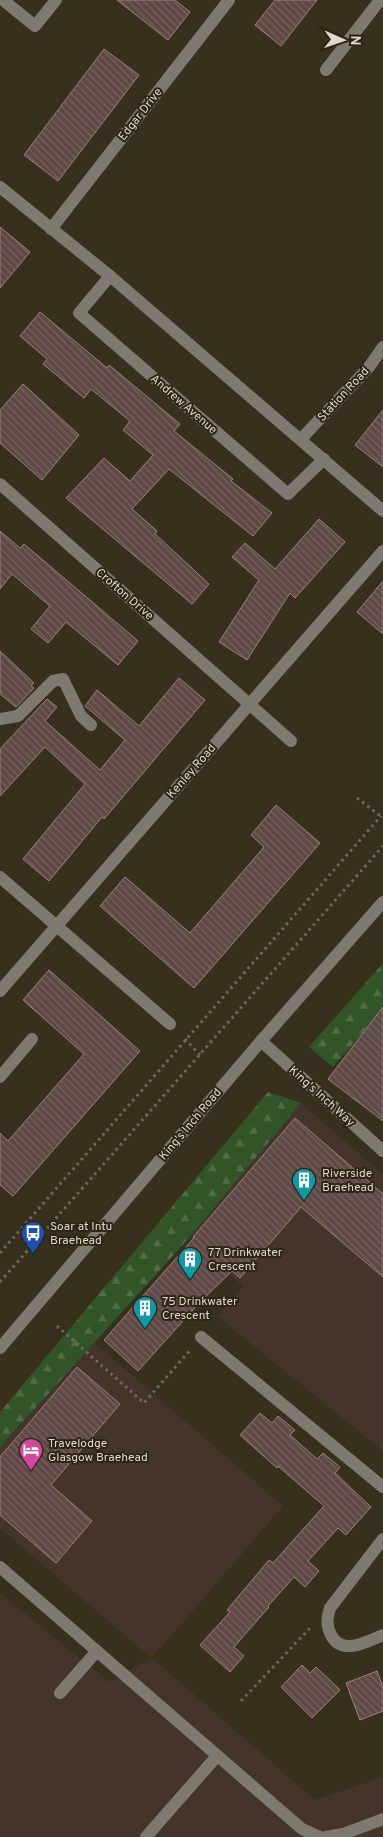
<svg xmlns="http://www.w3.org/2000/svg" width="383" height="1837" font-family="Overpass,sans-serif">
<defs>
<pattern id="forest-firs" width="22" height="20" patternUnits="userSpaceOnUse" patternTransform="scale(1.25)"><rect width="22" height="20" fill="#325429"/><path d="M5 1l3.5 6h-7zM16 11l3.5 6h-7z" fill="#4f6c47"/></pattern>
<pattern id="building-back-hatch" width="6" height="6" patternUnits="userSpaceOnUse" patternTransform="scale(1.25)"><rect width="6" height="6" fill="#5f4845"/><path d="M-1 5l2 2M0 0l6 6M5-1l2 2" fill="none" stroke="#76625f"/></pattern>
</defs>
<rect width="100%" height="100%" fill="#37301d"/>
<!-- commercial -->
<g fill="#45342a">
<path d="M301,1103l82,71v277l-165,-134 25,-31 -54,-48z"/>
<path d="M94,1342l189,164 -131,152 163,142 68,-23v60h-383v-244l109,89 42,-24 -151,-130v-81z"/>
</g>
<!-- forest -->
<g fill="url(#forest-firs)">
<path d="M383,963v46l-50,58 -24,-20z"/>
<path d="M268,1092l33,11 -112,135 -189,209v-35z"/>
</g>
<!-- building -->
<g fill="url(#building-back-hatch)" stroke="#9b817d">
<path d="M117,0h58l15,12 -22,28z"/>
<path d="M275,0h42l-36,46 -26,-21z"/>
<path d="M104,49l35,26 -81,106 -34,-26z"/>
<path d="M0,227l30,25 -30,36z"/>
<path d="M40,312l67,56 2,-3 71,59 -6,7 59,48 -2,2 41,32 -19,23 -84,-67 -37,40 25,22 -2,3 54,50 -17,20 -126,-106 38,-40 26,23 23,-26 -30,-25 7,-9 -39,-32 -7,9 -41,-34 4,-5 -27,-23z"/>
<path d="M23,384l56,51 -37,45 -42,-37v-33z"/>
<path d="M383,410v57l-28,-22z"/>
<path d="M319,519l26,23 -50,56 -5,-5 -43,67 -28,-18 40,-62 -27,-23 13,-14 30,26z"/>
<path d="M0,531l20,17 4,-4 114,97 -20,24 -52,-43 -18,21 -17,-14 19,-23 -38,-32 -12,15z"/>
<path d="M383,581v53l-26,-22z"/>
<path d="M0,651l34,32 -3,3 3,2 -18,19 -16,-13z"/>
<path d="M179,678l26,22 -101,119 -2,-2 -53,64 -26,-22 62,-75 -40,-37 -45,49v-47l47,-50 10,8 -12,14 55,49 25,-30 -40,-34 12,-16 42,36z"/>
<path d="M276,805l44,38 -126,145 -94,-82 25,-29 65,56 74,-86 -13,-12z"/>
<path d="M49,970l91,81 -127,145 -13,-11v-52l8,8 76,-87 -61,-54z"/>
<path d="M383,1007v114l-55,-42z"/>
<path d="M295,1118l88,76v83l-82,-70 -61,71 -8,-7 -31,30 -63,70 -34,-31 90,-102 -1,-1z"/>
<path d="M77,1367l43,37 -69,81 41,36 -36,42 -56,-48v-58z"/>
<path d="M260,1413l12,10 6,-7 17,14 -5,5 27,24 6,-6 17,14 -5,6 36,34 -25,28 -8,-7 -30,33 11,10 -14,16 -11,-10 -26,29 1,1 -35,40 10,9 -14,16 -30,-27 30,-33 -3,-2 42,-50 4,3 51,-57 -46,-40 -1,2 -37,-33z"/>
<path d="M302,1665l8,8 6,-6 24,23 -28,28 -31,-31z"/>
<path d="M377,1671l6,16v24l-23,9 -14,-37z"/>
</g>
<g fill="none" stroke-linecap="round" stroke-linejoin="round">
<!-- path -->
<g stroke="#706a5a" stroke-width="3" stroke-dasharray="2.5 4" stroke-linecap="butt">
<path d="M357,798l26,20"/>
<path d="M185,1039l15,16"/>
<path d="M0,1253l381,-437"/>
<path d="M0,1282l383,-436"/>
<path d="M57,1326l87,77 47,-54"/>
<path d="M241,1701l69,-73"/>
</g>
<!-- minor -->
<g stroke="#7f7a71" stroke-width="12">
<path d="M3,0l32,26 21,-26"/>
<path d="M326,70l54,-70"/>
<path d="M0,187l110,89 273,235"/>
<path d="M51,229l178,-229"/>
<path d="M110,276l-31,37 209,181 36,-35"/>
<path d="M301,439l68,-72 14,-20"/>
<path d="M0,484l291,257"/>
<path d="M0,719l18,-3 35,-35 10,-2 18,37 10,9"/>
<path d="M0,877l170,147"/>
<path d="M0,991l383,-440"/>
<path d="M261,1041l122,110"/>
<path d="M0,1077l32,-38"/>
<path d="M201,1337l182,150"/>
<path d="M0,1348l261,-307 122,-139"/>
<path d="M383,1539l-53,69c-3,10 -4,17 1,27 11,21 35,7 52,0"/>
<path d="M0,1567l302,262 18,8"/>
<path d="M60,1693l37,-42"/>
<path d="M146,1837l71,-81"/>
<path d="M326,1837l17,-3 40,-15"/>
</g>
</g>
<!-- icons -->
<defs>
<g id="building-pin" transform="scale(1.25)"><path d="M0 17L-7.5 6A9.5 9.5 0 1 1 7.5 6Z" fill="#0f9aa8" stroke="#2c2613"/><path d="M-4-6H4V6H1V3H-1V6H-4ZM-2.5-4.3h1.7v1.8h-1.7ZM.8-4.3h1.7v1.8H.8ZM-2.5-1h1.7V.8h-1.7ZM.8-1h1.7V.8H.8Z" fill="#fff"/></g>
<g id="bus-pin" transform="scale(1.25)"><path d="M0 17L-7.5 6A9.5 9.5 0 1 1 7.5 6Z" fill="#1a4fb4" stroke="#2c2613"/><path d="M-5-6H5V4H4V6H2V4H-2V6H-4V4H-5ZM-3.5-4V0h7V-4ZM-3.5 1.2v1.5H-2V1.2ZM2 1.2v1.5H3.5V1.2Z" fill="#fff"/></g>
<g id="hotel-pin" transform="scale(1.25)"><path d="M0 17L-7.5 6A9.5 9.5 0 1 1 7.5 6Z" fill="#d1479c" stroke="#2c2613"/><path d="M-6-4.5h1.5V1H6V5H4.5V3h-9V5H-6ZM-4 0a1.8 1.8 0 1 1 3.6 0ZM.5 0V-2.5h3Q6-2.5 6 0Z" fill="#fff"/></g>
</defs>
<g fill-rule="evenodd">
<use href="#building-pin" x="304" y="1180"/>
<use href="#bus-pin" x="33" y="1233"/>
<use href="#building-pin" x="190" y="1259"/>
<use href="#building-pin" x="145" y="1308"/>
<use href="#hotel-pin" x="31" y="1450"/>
</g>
<g text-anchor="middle" stroke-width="4" stroke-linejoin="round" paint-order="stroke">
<!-- street labels -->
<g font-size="12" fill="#ddd9ce" stroke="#2c2613">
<text transform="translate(140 114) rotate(-52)" y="4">Edgar Drive</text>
<text transform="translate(343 394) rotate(-47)" y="4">Station Road</text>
<text transform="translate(184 404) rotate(41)" y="4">Andrew Avenue</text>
<text transform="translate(125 594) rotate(41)" y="4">Crofton Drive</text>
<text transform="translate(191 771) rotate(-49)" y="4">Kenley Road</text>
<text transform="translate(322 1096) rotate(42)" y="4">King's Inch Way</text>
<text transform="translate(190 1124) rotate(-50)" y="4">King's Inch Road</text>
</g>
<!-- poi labels -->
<g font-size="12" fill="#ddd9ce" stroke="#2c2613" text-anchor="start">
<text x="322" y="1177">Riverside<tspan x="322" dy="14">Braehead</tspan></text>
<text x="50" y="1230">Soar at Intu<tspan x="50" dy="14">Braehead</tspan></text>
<text x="208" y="1256">77 Drinkwater<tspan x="208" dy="14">Crescent</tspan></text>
<text x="162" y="1305">75 Drinkwater<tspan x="162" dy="14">Crescent</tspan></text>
<text x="48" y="1447">Travelodge<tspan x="48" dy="14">Glasgow Braehead</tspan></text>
</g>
</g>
<!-- north arrow -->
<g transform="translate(343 40) rotate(92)" stroke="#2c2613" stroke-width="4" paint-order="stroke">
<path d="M0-4L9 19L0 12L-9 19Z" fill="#ddd9ce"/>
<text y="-8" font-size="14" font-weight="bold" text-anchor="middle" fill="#ddd9ce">N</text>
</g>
</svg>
